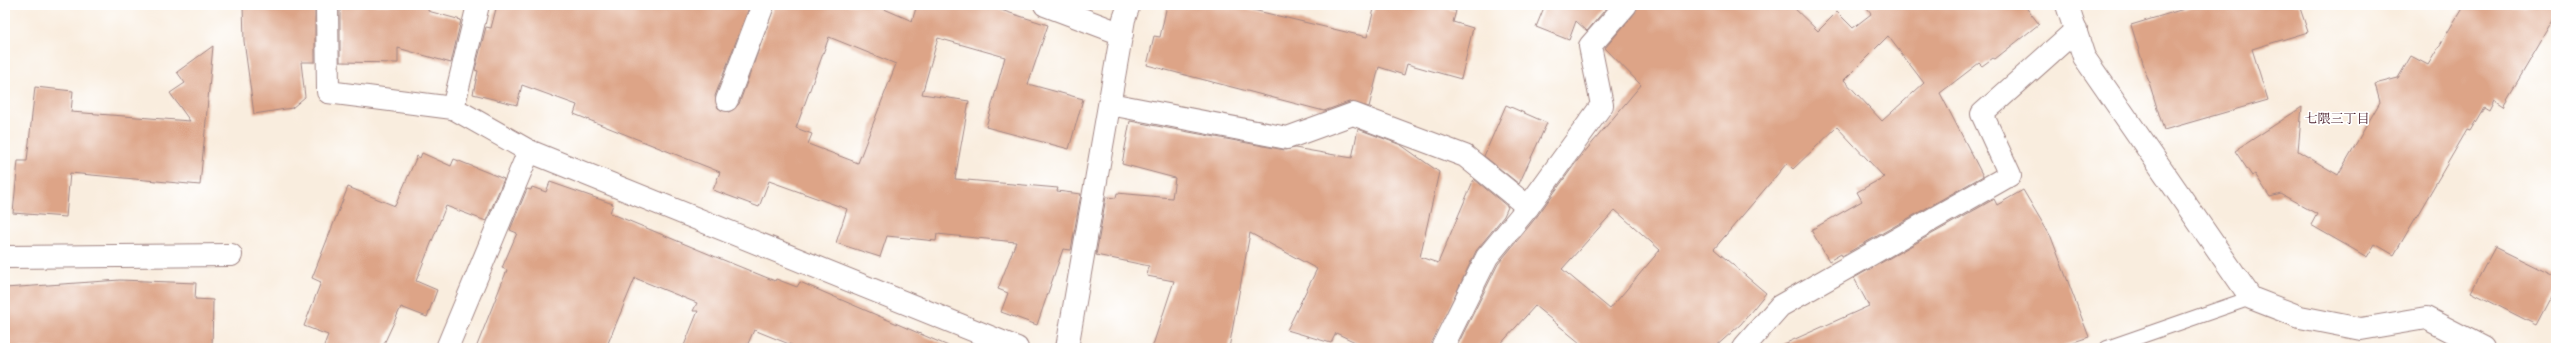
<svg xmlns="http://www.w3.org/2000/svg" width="2561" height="353" font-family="'IM FELL English','Noto Serif JP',serif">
<rect width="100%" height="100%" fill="#fff"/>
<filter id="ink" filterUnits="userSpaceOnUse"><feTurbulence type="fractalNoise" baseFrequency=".025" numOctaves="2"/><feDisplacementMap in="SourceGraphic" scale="8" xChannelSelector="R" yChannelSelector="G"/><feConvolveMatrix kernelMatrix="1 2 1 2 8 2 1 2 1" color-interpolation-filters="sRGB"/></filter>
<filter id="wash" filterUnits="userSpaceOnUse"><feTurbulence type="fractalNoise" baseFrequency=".012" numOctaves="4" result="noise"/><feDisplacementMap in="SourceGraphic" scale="16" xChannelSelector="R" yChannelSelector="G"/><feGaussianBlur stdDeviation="0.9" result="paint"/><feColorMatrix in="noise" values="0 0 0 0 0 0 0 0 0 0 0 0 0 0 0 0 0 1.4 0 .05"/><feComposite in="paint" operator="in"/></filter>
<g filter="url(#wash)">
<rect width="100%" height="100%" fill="#f9edde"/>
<g id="blocks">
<!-- building -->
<g fill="#dda487" fill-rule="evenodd">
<path d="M243,5h72v57h-14l4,35 -13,11 -38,6 -10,-73z"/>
<path d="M340,5h89l-1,6 33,9 -10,43 -53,-15v15l-58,-1z"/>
<path d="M497,5h253l-35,91 3,12 11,4 10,-8 36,-99h100l37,16 5,-16h68l63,20 -20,59 55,15 -14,50 -83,-22 19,-70 -67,-19 -16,56 47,7 -14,78 103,9 -1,3 24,3 -10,56 -8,-1 -26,76 -36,-13 7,-19 -10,-4 18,-47 -79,-8 -1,7 -49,-5 -7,21 -44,-14 11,-34 -78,-28 -10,26 -46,-17 7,-18 -146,-58 3,-9 -55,-20 -5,20 -44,-11 5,-23 -3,-1 11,-43 5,1zM829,37l67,27 -38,99 -50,-19 4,-10 -16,-6z"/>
<path d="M1167,5h65l135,32 8,-32h56l25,6 -3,11 20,6 -12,51 -54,-15 -3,11 -25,-8 -10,40 -20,-5 -25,9 -177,-46 7,-29 6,1z"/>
<path d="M1545,5h64l-22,26 -11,-10 -7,19 -33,-13z"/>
<path d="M1638,5h153l27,26 19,-19 16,16 18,-14 -7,-9h160l15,19 -44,35 -2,-1 -11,8 -3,-3 -39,30 43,83 -141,80 -1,-2 -12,7 -18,-31 51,-29 -5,-9 27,-15 -47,-50 -44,42 -6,-6 -73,86 52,44 -25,31 -27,24h-128l-51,-42 -38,42h-41l42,-84 40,-49 39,-54 64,-76 -36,-37 30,-35zM1888,36l36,47 -42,38 -38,-41zM1615,210l45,40 -50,59 -48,-40z"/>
<path d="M2197,5h102l9,27 -56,17 16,51 -104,30 -33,-105z"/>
<path d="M2464,5h92v11l-53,90 -9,-6 -5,10 -5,-3 -14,24 -3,-1 -73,125 -19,-11 -8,13 -56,-32 6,-11 -36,-20 -11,3 -15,-23 -3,2 -17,-25 67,-44 -4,44 40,24 42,-73 -5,-18 23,-6 13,-22 17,9z"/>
<path d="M213,46l-13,139 -130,-12 -4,44 -53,-4 5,-52h9l8,-74 38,4 -2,21 119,9 -20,-28 15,-10 -8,-11z"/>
<path d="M1506,105l41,18 -28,61 -35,-28z"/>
<path d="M1130,121l155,29 10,-2 57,10 6,-29 43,16 38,27 -19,85 18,6 36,-84 34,28 -4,9 -28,35 -46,97h-62l-32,-15 -5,10 -44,-13 30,-61 -67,-36 -21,115h-77l22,-67 -27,-5 2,-10 -53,-11 10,-58 10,1 1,-5 55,5 3,-20 -53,-14z"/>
<path d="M422,153l29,13 3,-7 50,20 -18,42 -40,-15 -30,75 21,9 -10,27 -26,-10 -19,41h-59l5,-13 -24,-9 17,-44 -9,-4 36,-91 47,19 22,-50 3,2z"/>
<path d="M550,182l63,22 -3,9 106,44 59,24 1,-2 21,8 3,-5 153,66h-154l-45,-18 -8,18h-63l15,-37h-5l4,-8 -62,-25 -29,70h-130l31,-78 -5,-2 15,-35 -7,-3 17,-41 4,1 1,-3 14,5z"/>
<path d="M2023,190l28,47 38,100 -34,11h-280l94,-42 -15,-28 140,-79 3,6z"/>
<path d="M2495,247l61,30v10l-20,38 -65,-33z"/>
<path d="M120,280l76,3 -1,16 18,1 -1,48h-207v-60z"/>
</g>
</g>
</g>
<g filter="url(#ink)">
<use href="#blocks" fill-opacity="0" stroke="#a28684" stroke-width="1"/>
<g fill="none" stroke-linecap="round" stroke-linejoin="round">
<!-- lane casing -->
<g stroke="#a28684" stroke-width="16">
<path id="lane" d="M2107,348l144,-50"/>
</g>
<!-- street casing -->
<g stroke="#a28684" stroke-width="24">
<g id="street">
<path d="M327,5l1,87 125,16 76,43"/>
<path d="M1045,5l77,29"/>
<path d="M2067,5l17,52 167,241 49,19 61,12 65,-11 58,30"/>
<path d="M727,100l36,-95"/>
<path d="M1110,104l177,34 66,-24 112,42 63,51"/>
<path d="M453,108l25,-103"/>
<path d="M5,257l226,-2"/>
<path d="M447,348l82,-197 488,197"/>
<path d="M1067,348l57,-329 5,-14"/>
<path d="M1442,348l45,-91 41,-50 74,-102 -12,-59 36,-41"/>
<path d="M1743,348l37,-42 230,-131 -28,-61 94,-84"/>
</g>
</g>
<!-- lane -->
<use href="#lane" stroke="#fff" stroke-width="14"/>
<!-- street -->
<use href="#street" stroke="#fff" stroke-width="22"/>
</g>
</g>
<g text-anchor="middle" stroke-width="3.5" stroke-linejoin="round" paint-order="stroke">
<!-- neighbourhood labels -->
<g font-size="13" fill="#4a1f2b" stroke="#fff">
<text x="2337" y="123">七隈三丁目</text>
</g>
</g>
<!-- margin -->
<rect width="2561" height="353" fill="none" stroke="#fff" stroke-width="20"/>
</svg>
